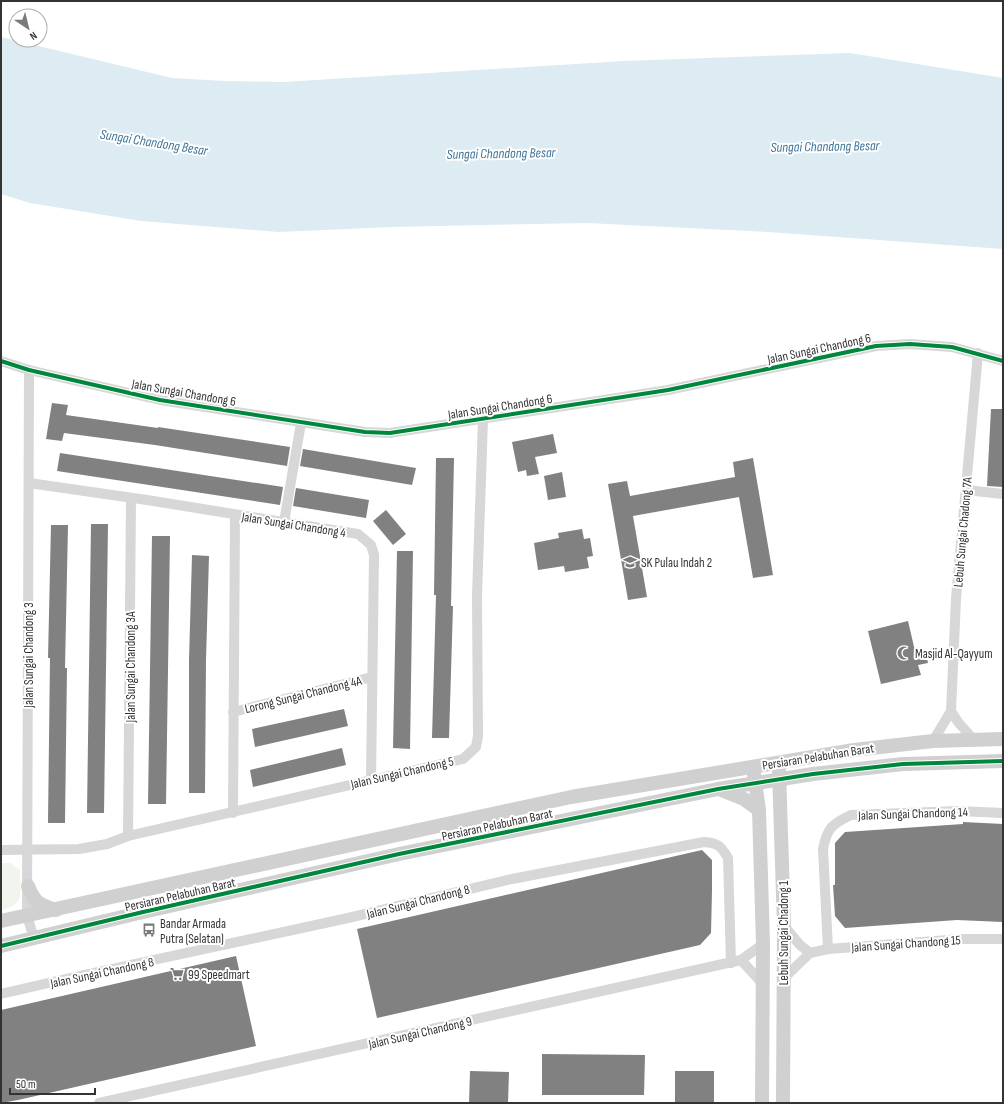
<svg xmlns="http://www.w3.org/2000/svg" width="1004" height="1104" font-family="'Sofia Sans Condensed',sans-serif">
<rect width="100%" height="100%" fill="#fff"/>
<!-- green -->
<path fill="#f1f5ed" d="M1,863h9l10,7c0,21 6,35 -19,40z"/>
<!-- water -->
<path fill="#ddebf3" d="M1,37l171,41 53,3 58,1 341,-21 226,-8 153,25v171l-235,-17 -181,-9 -195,4 -114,5 -137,-11 -111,-18 -29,-9z"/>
<!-- building -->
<g fill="#818181">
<path d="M52,403l16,2 -2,10 92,13v-1l132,20 -3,19 -132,-21 -91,-12 -2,8 -16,-2z"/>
<path d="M991,409h12v78l-16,-1z"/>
<path d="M553,434l4,19 -22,4 4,17 -12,2 -1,-6 -8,2 -6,-30z"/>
<path d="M303,449l113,19 -4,17 -112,-19z"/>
<path d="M60,453l223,34 -3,18 -223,-34z"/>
<path d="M436,458h18l-3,148h2l-4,132h-17l4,-143h-2z"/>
<path d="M753,458l20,117 -20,3 -14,-81 -106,19 14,81 -19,3 -20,-116 19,-3 3,15 105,-19 -2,-15z"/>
<path d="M562,472l4,25 -18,3 -4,-24z"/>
<path d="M296,488l73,12 -3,18 -73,-12z"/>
<path d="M386,510l20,24 -13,11 -20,-24z"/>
<path d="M91,524h17l-4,289h-17z"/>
<path d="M51,525h17l-3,143h2l-2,155h-17l2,-165h-2z"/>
<path d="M582,529l2,10 6,-1 3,18 -6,1 2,11 -24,4 -1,-6 -26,4 -4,-27 25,-5 -1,-5z"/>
<path d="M152,536h18l-4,268h-18z"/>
<path d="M397,551h16l-3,198 -17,-1z"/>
<path d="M192,555l17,1 -3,104 -1,133h-16v-133z"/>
<path d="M908,621l7,30 10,-2 3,14 -10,2 3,10 -40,9 -13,-53z"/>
<path d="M344,709l4,17 -93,21 -3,-18z"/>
<path d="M342,748l4,17 -93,22 -3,-17z"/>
<path d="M963,822l40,2v98l-46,-2 -112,8 -10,-12 -2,-31h2v-42l10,-11 118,-8z"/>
<path d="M702,850l10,10v31l-1,42 -11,12 -323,73 -20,-89z"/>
<path d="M236,956l20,90 -238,54 -17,3v-93z"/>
<path d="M542,1054l103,1 -1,40h-102z"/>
<path d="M470,1071l39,1 -1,31h-39z"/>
<rect x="675" y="1071" width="39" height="32"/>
</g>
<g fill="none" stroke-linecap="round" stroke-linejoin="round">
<!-- street -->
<g stroke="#d7d7d7" stroke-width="10">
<path d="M1,361l28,9 131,30 205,32 25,1 278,-43 208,-44 34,-2 42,3 51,14"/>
<path d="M29,370l-2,545 7,24"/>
<path d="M29,483l118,17 211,34 13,11 3,10 -3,224"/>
<path d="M966,490l37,4"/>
<path d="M284,522l17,-99"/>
<path d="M951,711l7,11 15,17"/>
<path d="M233,712l139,-35"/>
<path d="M933,741l18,-30 5,-112 22,-246"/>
<path d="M233,813l2,-298"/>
<path d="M128,836l3,-338"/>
<path d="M1,850l78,-1 28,-5 21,-8 335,-77 13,-12 2,-11 -1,-140 6,-177"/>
<path d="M784,926l16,19 10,8"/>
<path d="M828,949l-5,-100c4,-21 9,-25 28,-34l107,-4 45,2"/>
<path d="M741,960l22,24"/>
<path d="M783,979l27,-26 18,-4 134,-10h41"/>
<path d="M1,994l69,-16 278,-60 164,-39 192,-37c14,1 17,4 24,16l3,105"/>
<path d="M99,1103l642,-143 22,-16"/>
</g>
<!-- secondary -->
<g stroke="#d0d0d0" stroke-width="14">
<path d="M779,771l5,155 -1,177"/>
<path d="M754,774l5,36 4,134 -1,159"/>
<path d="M719,789l25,10 15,11"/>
<path d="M28,886c7,17 10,18 28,24"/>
<path d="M1,921l570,-124 283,-47 79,-9 70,-2"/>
<path d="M1,946l142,-34 256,-58 319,-65 95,-15 90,-10 100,-3"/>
</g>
<!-- cycleway casing -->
<g stroke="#fff" stroke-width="6">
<g id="cycleway">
<path d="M1,361l28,9 131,30 205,32 25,1 278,-43 208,-44 34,-2 42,3 51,14"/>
<path d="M1,946l142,-34 256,-58 319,-65 95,-15 90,-10 100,-3"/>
</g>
</g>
<!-- cycleway -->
<use href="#cycleway" stroke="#00873e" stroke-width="4"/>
</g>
<!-- icons -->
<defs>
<g id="school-bare" transform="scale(1.08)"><path d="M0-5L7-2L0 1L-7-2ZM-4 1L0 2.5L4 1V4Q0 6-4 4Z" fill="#7a7a7a" stroke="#fff" stroke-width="2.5" paint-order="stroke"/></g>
<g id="mosque-bare" transform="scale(1.08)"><path d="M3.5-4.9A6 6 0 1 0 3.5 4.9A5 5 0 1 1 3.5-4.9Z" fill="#7a7a7a" stroke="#fff" stroke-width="2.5" paint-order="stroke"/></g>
<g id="bus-bare" transform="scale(1.08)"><path d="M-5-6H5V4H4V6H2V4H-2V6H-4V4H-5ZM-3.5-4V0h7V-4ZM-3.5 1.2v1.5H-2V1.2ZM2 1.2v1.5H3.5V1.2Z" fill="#7a7a7a" stroke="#fff" stroke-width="2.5" paint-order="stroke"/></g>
<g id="supermarket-bare" transform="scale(1.08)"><path d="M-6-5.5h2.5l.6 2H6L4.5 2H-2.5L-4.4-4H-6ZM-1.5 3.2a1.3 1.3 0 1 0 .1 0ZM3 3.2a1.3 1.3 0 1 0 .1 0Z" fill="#7a7a7a" stroke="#fff" stroke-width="2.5" paint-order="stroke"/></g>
</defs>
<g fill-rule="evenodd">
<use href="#school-bare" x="630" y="562"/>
<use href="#mosque-bare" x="904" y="653"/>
<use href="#bus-bare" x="149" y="930"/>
<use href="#supermarket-bare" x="177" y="974"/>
</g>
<g text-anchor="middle" stroke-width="4" stroke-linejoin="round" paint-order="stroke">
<!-- street labels -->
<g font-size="13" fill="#333" stroke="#fff">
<text transform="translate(819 348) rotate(-12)" y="5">Jalan Sungai Chandong 6</text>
<text transform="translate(184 392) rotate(10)" y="5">Jalan Sungai Chandong 6</text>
<text transform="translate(500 406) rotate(-9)" y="5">Jalan Sungai Chandong 6</text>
<text transform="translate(294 524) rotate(9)" y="5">Jalan Sungai Chandong 4</text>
<text transform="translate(962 532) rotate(-85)" y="5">Lebuh Sungai Chadong 7A</text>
<text transform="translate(28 655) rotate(-90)" y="5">Jalan Sungai Chandong 3</text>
<text transform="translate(130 667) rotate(-90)" y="5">Jalan Sungai Chandong 3A</text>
<text transform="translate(303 694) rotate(-14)" y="5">Lorong Sungai Chandong 4A</text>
<text transform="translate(818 756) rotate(-9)" y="5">Persiaran Pelabuhan Barat</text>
<text transform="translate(402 772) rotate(-13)" y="5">Jalan Sungai Chandong 5</text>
<text transform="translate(913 813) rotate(-2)" y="5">Jalan Sungai Chandong 14</text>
<text transform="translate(497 824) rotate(-12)" y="5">Persiaran Pelabuhan Barat</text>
<text transform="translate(180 894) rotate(-13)" y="5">Persiaran Pelabuhan Barat</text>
<text transform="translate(418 901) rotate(-14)" y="5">Jalan Sungai Chandong 8</text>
<text transform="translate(783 933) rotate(-90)" y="5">Lebuh Sungai Chadong 1</text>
<text transform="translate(906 943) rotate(-4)" y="5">Jalan Sungai Chandong 15</text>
<text transform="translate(102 972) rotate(-12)" y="5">Jalan Sungai Chandong 8</text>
<text transform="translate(420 1032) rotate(-13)" y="5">Jalan Sungai Chandong 9</text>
</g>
<!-- poi labels -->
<g font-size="13" fill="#333" stroke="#fff" text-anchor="start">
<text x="641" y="567">SK Pulau Indah 2</text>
<text x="915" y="658">Masjid Al-Qayyum</text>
<text x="160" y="928">Bandar Armada<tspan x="160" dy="15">Putra (Selatan)</tspan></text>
<text x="188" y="979">99 Speedmart</text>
</g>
<!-- water labels -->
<g font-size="14" font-style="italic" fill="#3f7597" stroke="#fff">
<text transform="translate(154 142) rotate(9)" y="5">Sungai Chandong Besar</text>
<text transform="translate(825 146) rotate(-1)" y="5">Sungai Chandong Besar</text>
<text transform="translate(501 153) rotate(-1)" y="5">Sungai Chandong Besar</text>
</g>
</g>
<!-- border -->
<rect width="1004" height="1104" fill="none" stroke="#333333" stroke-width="4"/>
<!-- north arrow -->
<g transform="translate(28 28) rotate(145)"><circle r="19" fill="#ffffff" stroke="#adadad"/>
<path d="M0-3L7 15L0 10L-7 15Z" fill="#7a7a7a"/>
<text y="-6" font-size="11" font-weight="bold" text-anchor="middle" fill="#333333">N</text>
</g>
<!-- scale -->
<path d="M10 1088v6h85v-6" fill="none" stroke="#333333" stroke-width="2"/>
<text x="16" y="1088" font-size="12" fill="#333333" stroke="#ffffff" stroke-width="3" paint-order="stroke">50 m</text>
</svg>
